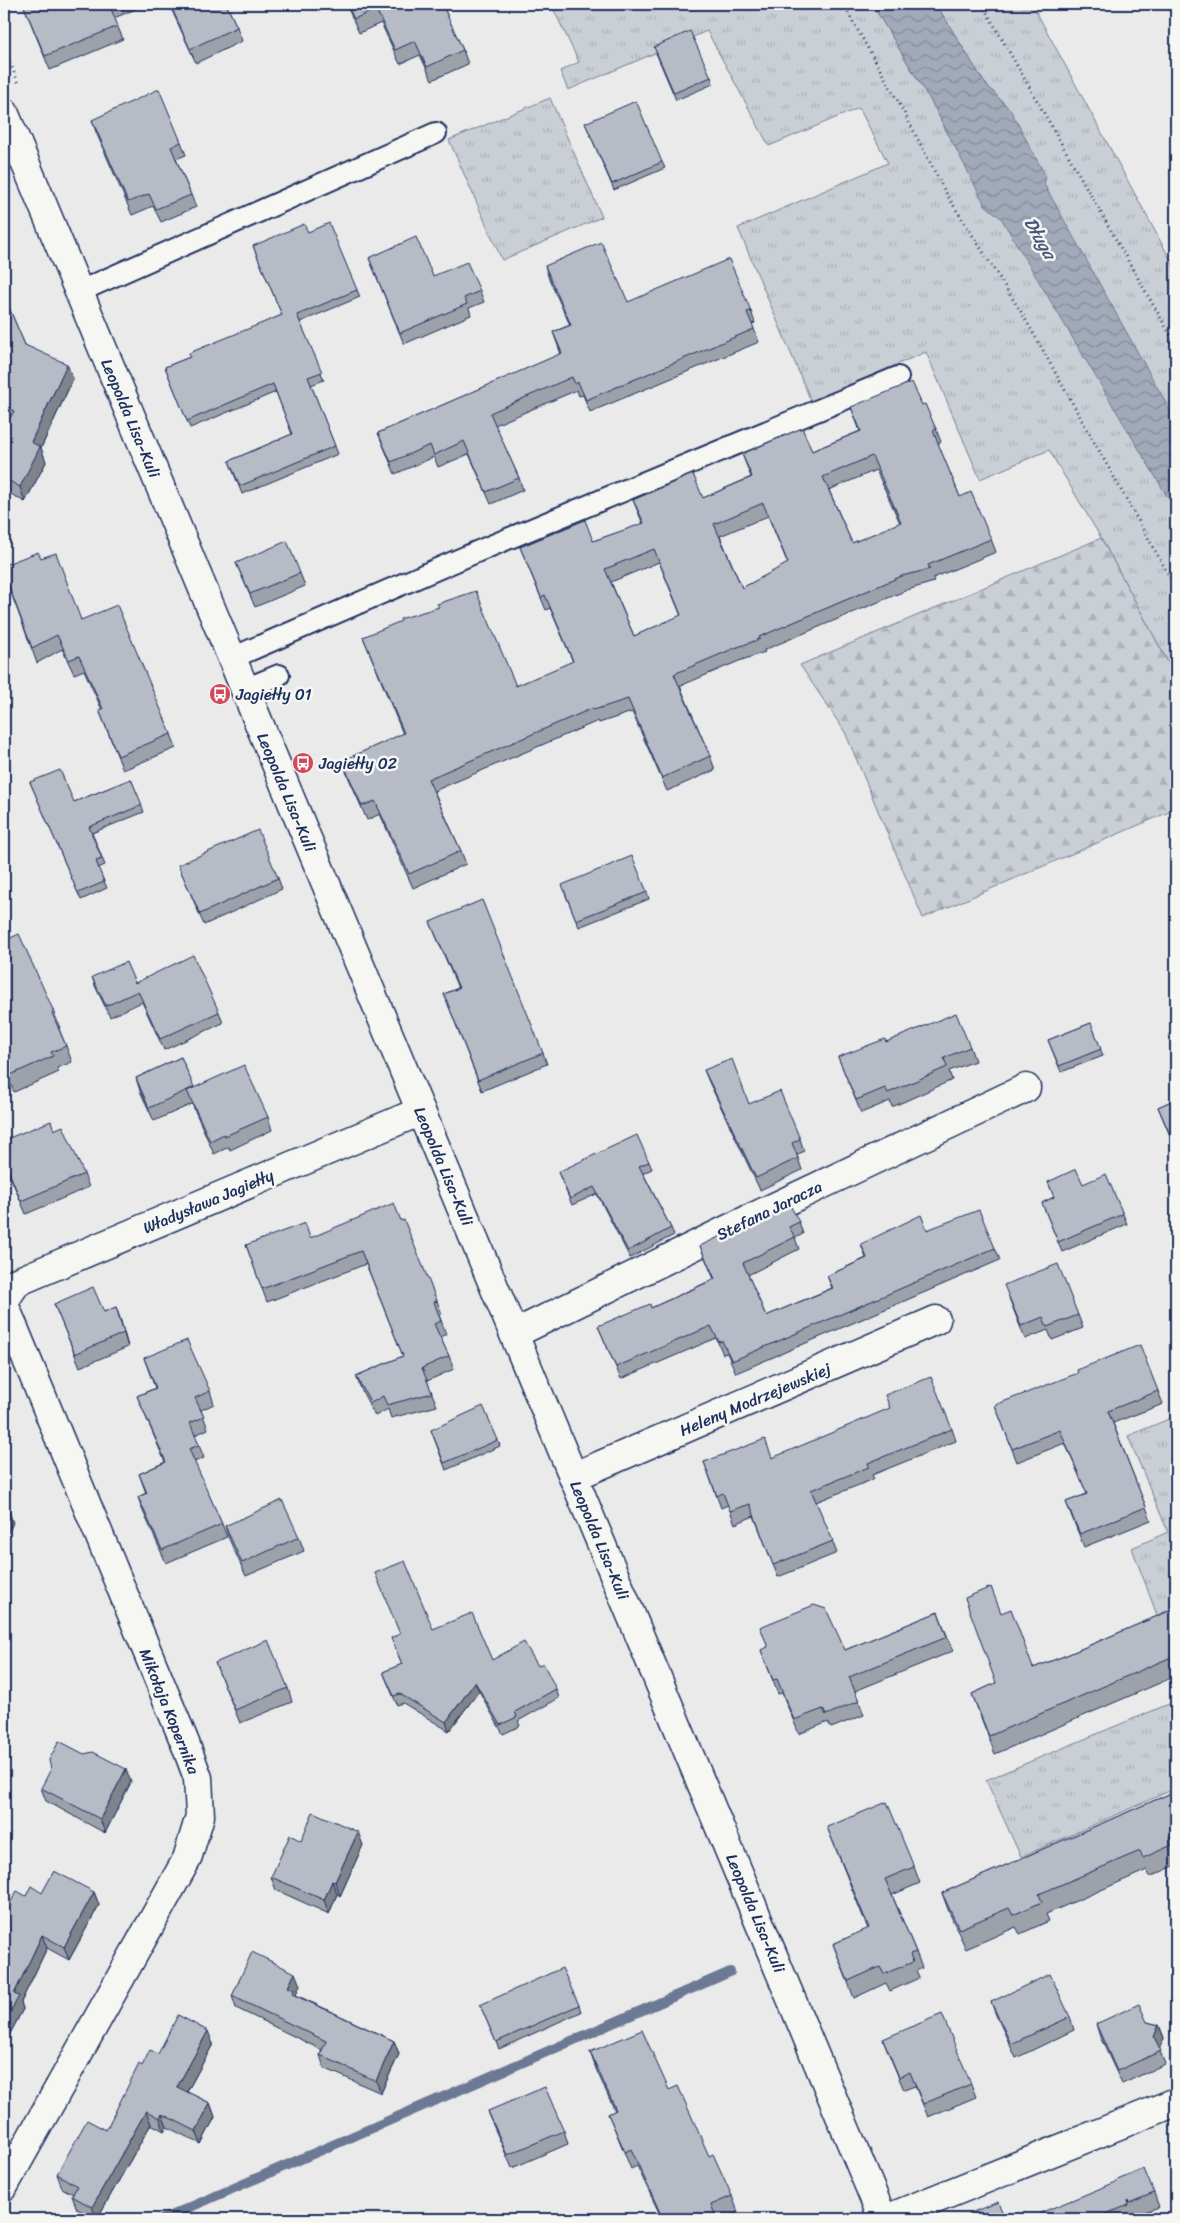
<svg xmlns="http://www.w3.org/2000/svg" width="1180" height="2223" font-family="Sriracha,sans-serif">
<defs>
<pattern id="grass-tufts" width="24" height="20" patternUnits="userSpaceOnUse" patternTransform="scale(1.25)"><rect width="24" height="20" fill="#caced5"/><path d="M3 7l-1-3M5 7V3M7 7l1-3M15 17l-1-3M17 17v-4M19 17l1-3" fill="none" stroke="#adb1b9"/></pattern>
<pattern id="forest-firs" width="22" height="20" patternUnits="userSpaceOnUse" patternTransform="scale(1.25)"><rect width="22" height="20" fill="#caced5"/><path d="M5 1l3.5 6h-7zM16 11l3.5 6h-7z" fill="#adb1b9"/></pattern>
<pattern id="water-waves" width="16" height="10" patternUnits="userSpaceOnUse" patternTransform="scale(1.25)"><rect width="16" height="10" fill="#a2aaba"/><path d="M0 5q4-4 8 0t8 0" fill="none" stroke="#838b9a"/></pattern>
</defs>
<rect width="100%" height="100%" fill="#e9eae9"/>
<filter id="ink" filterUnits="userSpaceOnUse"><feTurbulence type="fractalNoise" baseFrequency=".02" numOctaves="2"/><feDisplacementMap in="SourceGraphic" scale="10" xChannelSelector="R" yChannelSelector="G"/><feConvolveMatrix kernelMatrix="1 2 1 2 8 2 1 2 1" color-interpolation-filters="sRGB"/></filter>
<g filter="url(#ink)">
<!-- grass -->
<g fill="url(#grass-tufts)" stroke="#727e9a">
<path d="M551,4h321l63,104 16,33 60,-30 -27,-29 -48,-78h96l144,266v407l-75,-139 -52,-88 -69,29 -54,-127 -115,49 -73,-173 150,-65 -29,-55 -90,38 -62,-115 -139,59 -8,-19 19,-9z"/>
<path d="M550,98l52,119 -100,43 -53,-120z"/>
<path d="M1176,1416v191l-19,8 -25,-67 36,-16 -40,-96z"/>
<path d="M1176,1701v87l-155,69 -35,-77z"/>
</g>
<!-- forest -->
<path fill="url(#forest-firs)" stroke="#727e9a" d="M1101,538l75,139v132l-253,109 -78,-186 -45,-67z"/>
<!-- water -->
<path fill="url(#water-waves)" stroke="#6c7995" d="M872,4h64l48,78 27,29 35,66 -2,7 132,237v90l-175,-293 -16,-13 -50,-97z"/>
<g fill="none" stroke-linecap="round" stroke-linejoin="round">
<!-- stream -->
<path stroke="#6c7995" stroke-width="10" d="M163,2219l567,-247"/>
<!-- service casing -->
<g stroke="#1b2f5e" stroke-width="24">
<g id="service">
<path d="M78,292l358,-159"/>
<path d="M232,658l249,-108 417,-173"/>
<path d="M245,689l34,-14"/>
</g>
</g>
<!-- minor casing -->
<g stroke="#1b2f5e" stroke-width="31">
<g id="minor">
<path d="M4,112l879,2107"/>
<path d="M4,1301l13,-19 404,-171"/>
<path d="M4,1304l181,439 13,35 2,38 -13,43 -183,327"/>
<path d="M514,1334l235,-115 277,-131"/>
<path d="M573,1477l363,-157"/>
<path d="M886,2219l290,-117"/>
</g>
</g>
<!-- path -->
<g stroke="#1b2f5e" stroke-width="3" stroke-dasharray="1 4" stroke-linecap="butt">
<path d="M843,4l56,99 48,92 76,120 153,273"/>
<path d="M982,4l194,341"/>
<path d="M4,49l15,35"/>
</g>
<!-- service -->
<use href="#service" stroke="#f6f6f2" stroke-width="20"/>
<!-- minor -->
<use href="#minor" stroke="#f6f6f2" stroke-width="28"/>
</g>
<!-- wall -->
<g fill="#9da1aa" stroke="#1b2f5e" fill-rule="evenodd">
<path d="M23,4h125l-34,14 9,21 -73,31z"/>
<path d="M169,4h57l11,23 5,14 -46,22z"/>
<path d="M346,4h96l21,46 5,14 -36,16 -12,-25 -20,9 -19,-41 -22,10z"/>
<path d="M656,53l55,24 2,7 -37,16z"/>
<path d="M92,120l89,22 5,13 -10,4 20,48 -35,15 -8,-16 -21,9 -36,-83z"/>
<path d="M585,123l77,39 3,6 -51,22z"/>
<path d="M308,232l49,58 3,7 -60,25 24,58 -13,5 27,69 -96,40 -13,-33 63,-27 -16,-42 -86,36 -25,-61 25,-10 92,-42 -29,-69z"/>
<path d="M369,258l64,18 47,15 4,11 -15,6 2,7 -67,29z"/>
<path d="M545,266l83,36 123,9 4,12 -3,1 7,18 -169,70 -7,-17 -4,1 -2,-6 -82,35 24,53 4,12 -32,14 -22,-50 -31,13 -4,-10 -39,17 -17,-41 183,-79 -8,-22 17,-7 -21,-46z"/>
<path d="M4,296l21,49 48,34 -32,69 5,14 -21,40 -21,-12v-61l4,-9 -3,-1 -1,-4z"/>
<path d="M922,405l14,24 5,13 -3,2 22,53 31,42 5,13 -63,26 1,4 -27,8 -143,60 1,2 -26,9 -59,25 30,70 5,14 -48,21 -35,-79 -33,11 -1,-2 -164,70 27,60 5,13 -53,24 -33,-74 -13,6 -20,-46 -5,-13 61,-27 -40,-97 153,49 57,-24 -23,-54 -4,2 -26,-63 73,-6 50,-17 -10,-24 70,-2 48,-21 -9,-23 70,-3 48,-20 -9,-24zM876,470l24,53 -48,20 -23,-53zM768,516l20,48 -46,24 -22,-52zM659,562l22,54 -47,20 -23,-54z"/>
<path d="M41,558l40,62 90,114 5,14 -53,22 -24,-60h3l-18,-40 -10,4 -12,-25 -25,14 -33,-89z"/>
<path d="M236,563l64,10 5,13 -50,21z"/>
<path d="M131,779l13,33 -52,21 13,32 -7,3 9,20 -26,12 -51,-118 44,20z"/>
<path d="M178,865l100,13 4,11 -78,36 -21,-49z"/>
<path d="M564,891l83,1 2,7 -70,28z"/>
<path d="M430,922l113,131 4,11 -65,27 -38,-97 14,-6z"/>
<path d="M4,941l50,71 6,16 -1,1 7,17 6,16 -15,6 2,4 -45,20 -10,-23z"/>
<path d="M92,977l43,6 84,29 4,11 -59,27 -22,-48 -32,15 -14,-29z"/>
<path d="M1091,1023l12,33 -42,16 -13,-32z"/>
<path d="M886,1042l84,5 5,14 -26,10 3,9 -60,27 -2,-6 -29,12 -23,-56z"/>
<path d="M181,1057l13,31 74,29 4,13 -42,20 -1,-3 -15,7 -22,-50 -38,17 -14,-30 -4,-13z"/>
<path d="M704,1070l45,34 51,35 4,12 -7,4 5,15 -42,20 -51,-108z"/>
<path d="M1176,1099v51l-18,-43z"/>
<path d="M54,1130l30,44 5,13 -63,27 -22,-52v-22z"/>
<path d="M649,1162l3,7 -9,4 28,55 3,7 -44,23 -33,-64 -25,11 -14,-33z"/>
<path d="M1048,1182l35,2 40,30 4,10 -65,28 -20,-49 12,-6z"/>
<path d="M401,1221l36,80 5,13 -3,1 7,19 -6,3 9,19 5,13 -27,12 10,25 -46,12 -3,-9 -13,7 -14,-27 -5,-13 47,-20 -37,-92 -99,38 -21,-57 64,-7z"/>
<path d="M799,1222l4,12 -8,4 4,11 -51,26 18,41 66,-28 -5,-12 39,-18 -5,-14 66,-14 68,18 5,12 -264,113 -9,-20 -4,1 -7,-16 -95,41 -23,-53 53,-18 63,-29 -9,-21 -5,-12z"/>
<path d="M1009,1298l69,17 5,13 -31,12 -4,-10 -23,9z"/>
<path d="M54,1304l50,8 12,-5 12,40 -48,20z"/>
<path d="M144,1358l66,33 4,13 -13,6 7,19 -13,6 9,23 -10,4 28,62 5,13 -61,26 -24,-54 -4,-12 8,-4 -7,-19 26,-12 -28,-66 18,-8z"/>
<path d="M1158,1391l5,13 -50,19 38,97 -67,27 -18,-45 21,-8 -22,-51 -48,19 -22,-57z"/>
<path d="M952,1429l4,12 -84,34 2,4 -58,23 21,51 -59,24 -24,-61 -19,8 -7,-19 -7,3 -17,-46 68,-4z"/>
<path d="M431,1430l67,10 2,6 -54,24z"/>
<path d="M225,1526l74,11 5,14 -58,25 -17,-37z"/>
<path d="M1176,1608v68l-181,78 -23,-60 24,-11 5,-70 32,55 34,-13z"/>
<path d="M938,1612l15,39 -98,40 9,24 -33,13 -3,-6 -29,12 -17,-41 -4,1 -17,-44h84z"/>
<path d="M433,1629l59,31 46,6 18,23 3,9 -41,23 2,5 -17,8 -24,-43 -30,40 -46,-28 -6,2 -14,-33 19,-8 -11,-26 9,-4z"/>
<path d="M215,1663l73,25 4,14 -52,21z"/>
<path d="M131,1782l-26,51 -59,-32 -5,-13z"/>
<path d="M1176,1791v74l-26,12 -3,-7 -101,44 3,7 -29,13 -4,-7 -50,22 -17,-37 -7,-19z"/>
<path d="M827,1827l87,40 6,16 -28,12 24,57 6,16 -6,3 3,7 -29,13 -4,-8 -32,15 -21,-54 35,-15z"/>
<path d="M301,1841l62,4 -23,51 -3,-2 -8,20 -53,-24 -5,-13z"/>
<path d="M94,1892l5,13 -30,55 -22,-12 -26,54 2,7 -19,36v-131l22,-18 16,-3z"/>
<path d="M300,1985l-4,9v1l98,46 5,13 -18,39 -57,-25 -4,-13 2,-5 -86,-42 -4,-12z"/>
<path d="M991,2002l79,15 4,13 -58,28 -20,-43z"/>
<path d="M480,2005h99l2,7 -82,37z"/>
<path d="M1147,2022l12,3 5,13 -5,11 6,15 -43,20 -22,-47 -4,-13z"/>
<path d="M883,2039l88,45 5,13 -48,20 -13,-31 -11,4 -16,-38z"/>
<path d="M213,2044l-26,48 23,11 5,14 -14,27 -34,-17 -3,4 -13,-7 -54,95h-1l-19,-10 -5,-13 1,-2 -11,-6 -5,-14 49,-44 36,-64 16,-12z"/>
<path d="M590,2052l79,38 63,106 6,16 -15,7h-61l-25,-53 -6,3 -16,-39 -7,-16 7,-3 -19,-42z"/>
<path d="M488,2111l76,20 4,13 -56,24 -19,-43z"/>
<path d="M1154,2193l5,14 -25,9 -2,-2 1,4 -2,1h-89z"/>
</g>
<!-- shaded-wall -->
<g fill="#7f838b" stroke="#1b2f5e">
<path d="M67,364l6,15 -32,69 5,14 -21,40 -5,-15 11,-45z"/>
<path d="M116,1307l5,14 7,26 -4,-14z"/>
<path d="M8,1508l5,15 -9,18v-25z"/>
<path d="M475,1682l4,9 -30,40 -3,-9z"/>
<path d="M5,1700l5,14 -6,13v-25z"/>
<path d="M126,1769l5,13 -26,51 -5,-14z"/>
<path d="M358,1832l5,13 -23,51 -5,-14z"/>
<path d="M332,1881l5,13 -8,20 -5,-14z"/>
<path d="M94,1892l5,13 -30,55 -5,-13z"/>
<path d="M42,1935l5,13 -26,54 2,7 -19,36v-21l10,-30z"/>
<path d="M295,1973l5,12 -4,9 3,9 -11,-16z"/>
<path d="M1159,2025l5,13 -5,12 -5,-13z"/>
<path d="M208,2031l5,13 -31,57 -5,-14z"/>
<path d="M394,2041l5,13 -18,39 -5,-12z"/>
<path d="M210,2103l5,14 -14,27 -5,-13z"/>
<path d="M146,2111l5,13 -54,95 -5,-12z"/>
<path d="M162,2114l5,13 -3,4 -4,-13z"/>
</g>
<!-- building -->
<g fill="#b6bbc6" stroke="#1b2f5e" fill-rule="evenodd">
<path d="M23,4h87h-1l9,22 -73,30z"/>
<path d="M170,4h56l11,23 -47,22z"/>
<path d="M347,4h95l21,46 -36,17 -12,-26 -20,9 -19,-41 -22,10z"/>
<path d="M690,31l21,46 -37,16 -20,-46z"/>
<path d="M159,89l22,53 -10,5 20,48 -35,14 -7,-15 -21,8 -36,-82z"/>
<path d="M636,101l26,61 -50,22 -27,-61z"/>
<path d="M329,223l28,67 -60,25 25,57 -14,5 27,69 -95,40 -11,-25 63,-27 -19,-50 -86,37 -22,-54 25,-10 -1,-4 93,-38 -29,-69 51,-22 4,8z"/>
<path d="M416,237l17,39 34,-14 13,29 -16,7 3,6 -67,29 -31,-75z"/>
<path d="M601,242l27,60 101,-43 22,52 -4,1 7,17 -168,71 -8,-18 -3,2 -3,-7 -82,36 29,65 -33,14 -22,-51 -30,14 -4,-10 -39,17 -13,-29 184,-80 -9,-21 18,-7 -26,-59z"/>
<path d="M4,296l21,49 42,19 -36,78 9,5 -20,40 -16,-9v-49l10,-18 -10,-5z"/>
<path d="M912,382l10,23 3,-1 11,25 -3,2 27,66 11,-5 20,47 -63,26 2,4 -28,7 -143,61 1,2 -25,9 -61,26 36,82 -48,22 -34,-79 -34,11 -1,-2 -165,71 33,72 -52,23 -34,-73 -13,5 -20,-45 62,-28 -41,-96 38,-16 -1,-2 39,-12 -2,-3 39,-13 40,95 57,-25 -28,-66 -4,2 -21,-50 65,-27 8,21 51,-18 -11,-23 60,-26 10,24 49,-21 -10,-23 60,-26 10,23 49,-20 -10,-24zM872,456l29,66 -49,21 -29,-66zM763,503l25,60 -46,25 -28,-64zM654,549l27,66 -47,21 -29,-67z"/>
<path d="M287,541l13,32 -50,21 -14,-31z"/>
<path d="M38,552l3,6 15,-5 25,67 36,-15 54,129 -53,22 -19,-46 4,-1 -24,-53 -10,4 -12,-25 -25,13 -28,-75v-8z"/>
<path d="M60,770l14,32 57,-23 11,26 -53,22 13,32 -6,2 8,21 -26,11 -48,-111z"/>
<path d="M258,830l20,48 -78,36 -22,-49z"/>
<path d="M632,856l15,36 -71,28 -14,-35z"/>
<path d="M482,900l61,153 -65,27 -34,-86 15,-6 -29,-66z"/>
<path d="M19,934l35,78 -2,1 14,33 -15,6 2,4 -45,20 -4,-10v-125z"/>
<path d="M193,955l26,57 -59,27 -22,-48 -32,15 -14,-29 34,-15 9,21z"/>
<path d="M956,1013l14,34 -26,11 3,9 -59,26 -3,-5 -29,12 -18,-43 47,-18 1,3z"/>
<path d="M1091,1023l10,26 -42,17 -11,-26z"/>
<path d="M181,1057l13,30 -45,21 -13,-30z"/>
<path d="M732,1059l17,45 31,-13 20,48 -8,4 6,15 -42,20 -52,-108z"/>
<path d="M244,1065l24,52 -43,19 -1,-2 -14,7 -23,-50z"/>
<path d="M1176,1099v49l-18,-41z"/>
<path d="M51,1121l3,9 9,-4 21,48 -63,27 -17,-41v-20z"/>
<path d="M637,1135l12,27 -10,4 32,62 -43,23 -34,-64 -24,12 -12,-27z"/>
<path d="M1076,1169l7,15 23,-10 17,40 -65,28 -16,-39 12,-6 -6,-15z"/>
<path d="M394,1203l7,18 3,-1 33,81 -3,1 7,19 -7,3 15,32 -27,12 10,25 -45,12 -4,-9 -12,7 -15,-27 47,-20 -42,-105 -99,38 -16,-44 59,-22 5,15z"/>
<path d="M789,1203l10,19 -10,5 6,10 -52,26 23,53 67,-28 -6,-12 40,-18 -6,-14 60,-29 6,15 52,-20 16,38 -263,113 -10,-20 -3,1 -8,-16 -95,41 -18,-41 52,-22 1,4 64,-29 -15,-33z"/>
<path d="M1058,1264l20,51 -31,12 -4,-10 -22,9 -17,-41z"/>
<path d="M93,1287l11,25 12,-5 8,26 -49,21 -21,-50z"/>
<path d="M187,1340l23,51 -15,7 9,19 -14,6 9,22 -10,4 33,75 -60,26 -24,-53 9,-4 -8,-19 27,-12 -29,-66 19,-8 -12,-30z"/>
<path d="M1140,1345l18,46 -50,20 38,96 -66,27 -14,-32 21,-8 -27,-64 -48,19 -17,-44 83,-32 -1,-3z"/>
<path d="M931,1377l21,52 -84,34 1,4 -58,23 22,51 -60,24 -23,-61 -20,7 -7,-18 -6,3 -13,-34 61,-23 7,19 118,-50 -5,-13z"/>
<path d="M483,1406l15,34 -54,23 -13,-33z"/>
<path d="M282,1500l17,37 -57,26 -17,-37z"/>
<path d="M4,1506l4,2 -4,8z"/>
<path d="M405,1561l28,68 39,-16 20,47 32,-18 14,24 5,-3 13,26 -41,23 2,5 -17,8 -25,-43 -29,40 -46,-28 -6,2 -11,-24 19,-8 -11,-26 9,-4 -25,-61z"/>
<path d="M991,1587l10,26 10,-4 22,59 34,-13 109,-47v47l-187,81 -17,-42 24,-11 -31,-85z"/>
<path d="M814,1605l12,4 19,41 93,-38 9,25 -98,40 10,24 -33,14 -3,-6 -29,11 -17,-41 -4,1 -12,-30 7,-3 -8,-20z"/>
<path d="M268,1640l20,48 -53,22 -20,-47z"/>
<path d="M59,1741l25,13 9,-2 33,17 -26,50 -59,-31 10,-19 -2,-9z"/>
<path d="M1176,1791v44l-7,3 3,7 -29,13 -3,-7 -101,43 3,8 -29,13 -4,-7 -50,21 -17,-36z"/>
<path d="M887,1802l27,65 -29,12 31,73 -6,2 3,8 -29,12 -4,-7 -32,14 -15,-37 36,-16 -42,-101z"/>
<path d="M313,1812l45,20 -23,50 -3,-1 -8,19 -53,-23 19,-42 11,6z"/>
<path d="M54,1871l40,21 -30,55 -22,-12 -28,59 5,2 -15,28v-110l13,-23 9,5 5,-10 11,7z"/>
<path d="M252,1952l43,21 -7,14 6,3 -2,4 102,47 -18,40 -56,-26 6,-14 -94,-45z"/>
<path d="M562,1968l17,37 -83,37 -16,-37z"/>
<path d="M1050,1974l20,43 -59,27 -20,-42z"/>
<path d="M1139,2004l8,18 12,3 -5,12 7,14 -44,20 -21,-47z"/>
<path d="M942,2014l29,70 -48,20 -13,-32 -11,5 -16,-38z"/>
<path d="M178,2015l30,16 -31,56 33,16 -14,28 -34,-17 -2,4 -14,-7 -54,96 -20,-11 5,-10 -20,-12 30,-54 19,10 33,-66 3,2 8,-16 8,4z"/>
<path d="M642,2030l27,60 9,-4 31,70 4,-2 19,42 -21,9 6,14h-54l-32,-70 -6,3 -17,-38 8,-4 -26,-58z"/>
<path d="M545,2087l19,44 -57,24 -19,-44z"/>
<path d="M1144,2169l10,24 -25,10 -1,-3 1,5 -37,14h-50l-2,-6 76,-31 -1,-1z"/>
<path d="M998,2202l7,17h-35l-2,-5z"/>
</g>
</g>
<!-- icons -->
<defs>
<g id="bus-disc" transform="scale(1.125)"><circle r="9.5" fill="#d1495b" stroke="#f6f6f2"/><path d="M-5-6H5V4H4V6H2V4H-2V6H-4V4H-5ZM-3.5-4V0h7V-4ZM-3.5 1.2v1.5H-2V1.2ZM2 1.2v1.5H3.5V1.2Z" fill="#fff"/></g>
</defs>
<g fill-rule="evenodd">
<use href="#bus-disc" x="220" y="694"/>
<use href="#bus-disc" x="303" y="763"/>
</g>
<g text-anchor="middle" stroke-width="5" stroke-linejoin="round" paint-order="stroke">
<!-- street labels -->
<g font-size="16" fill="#1b2f5e" stroke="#f6f6f2">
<text transform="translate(131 418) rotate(67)" y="6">Leopolda Lisa-Kuli</text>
<text transform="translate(287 792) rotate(67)" y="6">Leopolda Lisa-Kuli</text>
<text transform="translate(444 1166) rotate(67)" y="6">Leopolda Lisa-Kuli</text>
<text transform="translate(208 1201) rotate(-23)" y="6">Władysława Jagiełły</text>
<text transform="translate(769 1210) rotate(-26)" y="6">Stefana Jaracza</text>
<text transform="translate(755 1399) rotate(-23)" y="6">Heleny Modrzejewskiej</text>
<text transform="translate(600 1540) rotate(67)" y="6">Leopolda Lisa-Kuli</text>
<text transform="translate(170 1711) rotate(68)" y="6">Mikołaja Kopernika</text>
<text transform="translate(756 1913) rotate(67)" y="6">Leopolda Lisa-Kuli</text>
</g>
<!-- poi labels -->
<g font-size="16" fill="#1b2f5e" stroke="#f6f6f2" text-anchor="start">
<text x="236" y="700">Jagiełły 01</text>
<text x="319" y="769">Jagiełły 02</text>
</g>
<!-- water labels -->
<g font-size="18" font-style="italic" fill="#44547a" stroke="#f6f6f2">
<text transform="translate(1040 238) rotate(60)" y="6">Długa</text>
</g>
</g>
<!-- margin -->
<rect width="1180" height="2223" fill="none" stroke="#f6f6f2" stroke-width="20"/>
<rect x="10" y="10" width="1160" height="2203" fill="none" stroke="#1b2f5e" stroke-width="2" filter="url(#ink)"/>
</svg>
